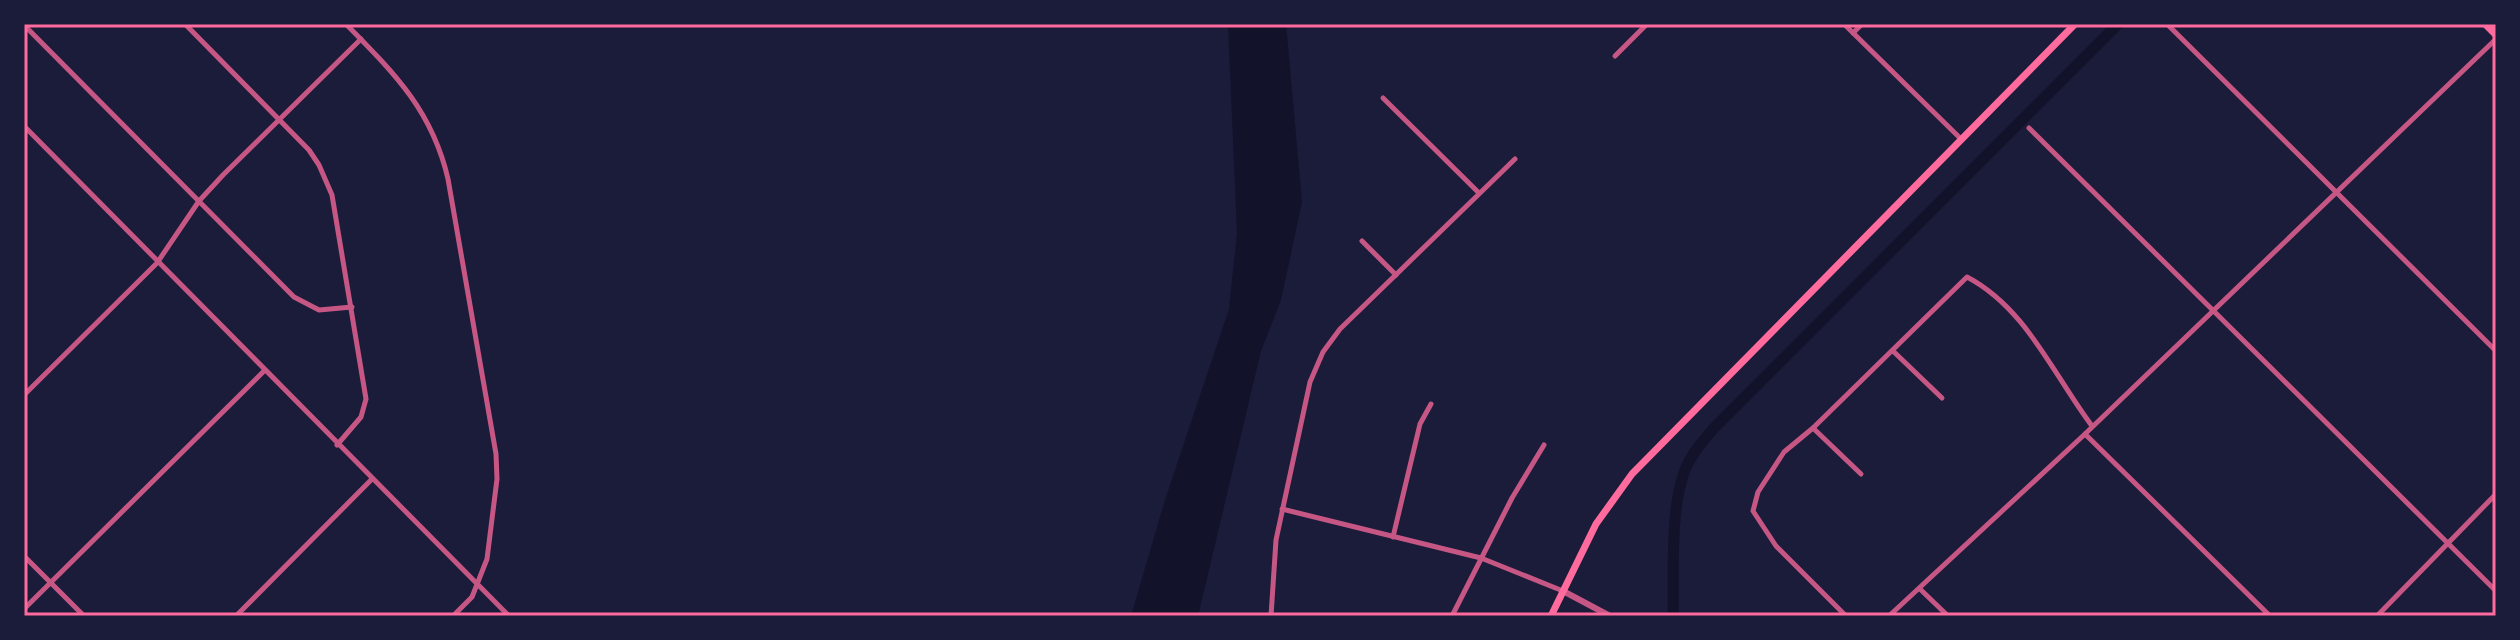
<svg xmlns="http://www.w3.org/2000/svg" width="2520" height="640" font-family="Manrope,sans-serif">
<rect width="100%" height="100%" fill="#1b1b3a"/>
<!-- water -->
<path fill="#12122b" d="M1228,24h58l16,178 -21,98 -20,51 -63,265h-67l34,-116 64,-191 8,-76z"/>
<g fill="none" stroke-linecap="round" stroke-linejoin="round">
<!-- canal -->
<path stroke="#12122b" stroke-width="11" d="M1673,616c1,-42 -3,-104 11,-143 6,-18 19,-32 31,-46l403,-403"/>
<!-- minor -->
<g stroke="#c65784" stroke-width="5">
<path d="M185,24l124,126 10,15 13,30 34,204 -5,18 -24,28"/>
<path d="M346,24c48,49 86,86 102,155l48,275 1,25 -10,80 -15,38 -19,19"/>
<path d="M1844,24l118,116"/>
<path d="M2167,24l329,327"/>
<path d="M24,25l270,272 25,13 33,-3"/>
<path d="M1853,33l9,-9"/>
<path d="M1615,56l32,-32"/>
<path d="M1383,98l96,95"/>
<path d="M24,126l485,490"/>
<path d="M2029,128l467,463"/>
<path d="M1362,241l34,34"/>
<path d="M1893,351l49,47"/>
<path d="M24,395l133,-132 42,-62 24,-26 138,-136"/>
<path d="M1813,428l48,46"/>
<path d="M2085,434l185,182"/>
<path d="M1282,509l199,49 82,33"/>
<path d="M1393,537l27,-113 11,-20"/>
<path d="M24,556l60,60"/>
<path d="M1920,589l28,27"/>
<path d="M24,609l240,-238"/>
<path d="M236,616l135,-136"/>
<path d="M1271,616l5,-76 34,-158 13,-30 17,-23 175,-170"/>
<path d="M1452,616l60,-118 32,-53"/>
<path d="M1846,616l-70,-70 -23,-35 5,-19 26,-40 29,-24 154,-151c59,31 86,97 125,149"/>
<path d="M1889,616l196,-182 411,-395"/>
<path d="M2377,616l119,-122"/>
</g>
<!-- tertiary -->
<path stroke="#c65784" stroke-width="6" d="M1563,591l47,25"/>
<!-- secondary -->
<g stroke="#ff6b9d" stroke-width="7">
<path d="M2485,24l11,11"/>
<path d="M1551,616l45,-92 36,-50 443,-450"/>
</g>
</g>
<!-- border -->
<rect width="2520" height="640" fill="none" stroke="#1b1b3a" stroke-width="52"/>
<rect x="26" y="26" width="2468" height="588" fill="none" stroke="#ff6b9d" stroke-width="3"/>
</svg>
